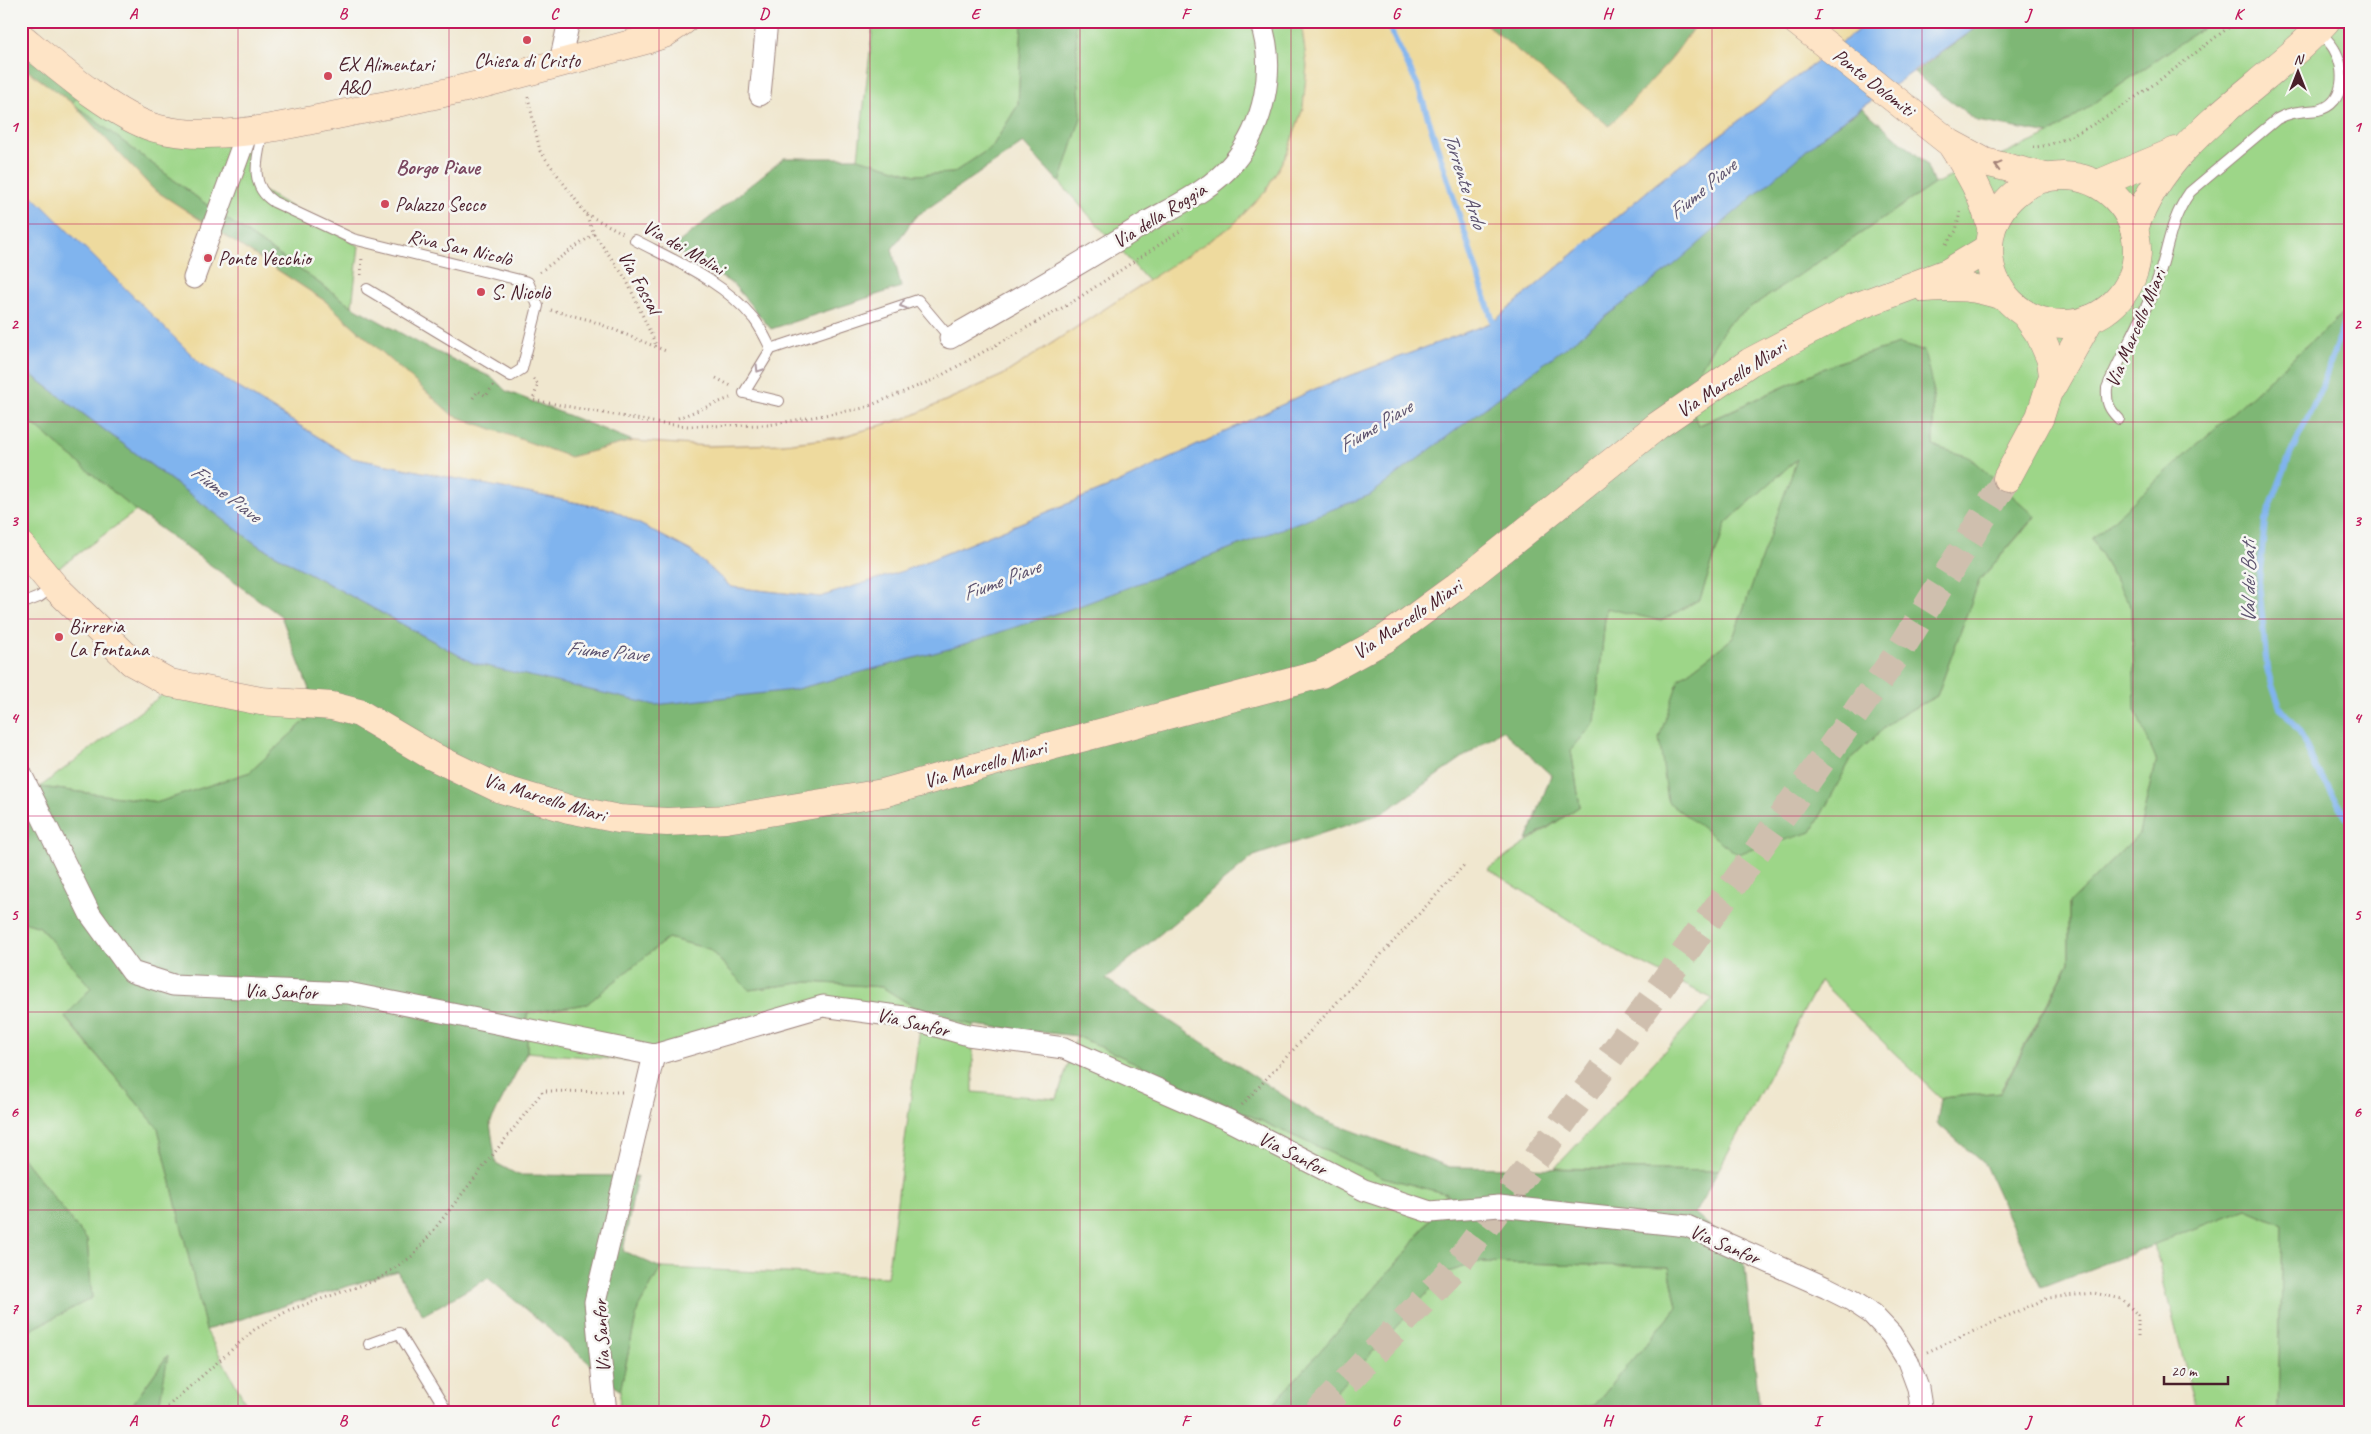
<svg xmlns="http://www.w3.org/2000/svg" width="2371" height="1434" font-family="Caveat,sans-serif">
<rect width="100%" height="100%" fill="#f6f6f2"/>
<filter id="ink" filterUnits="userSpaceOnUse"><feTurbulence type="fractalNoise" baseFrequency=".02" numOctaves="2"/><feDisplacementMap in="SourceGraphic" scale="10" xChannelSelector="R" yChannelSelector="G"/><feConvolveMatrix kernelMatrix="1 2 1 2 8 2 1 2 1" color-interpolation-filters="sRGB"/></filter>
<filter id="wash" filterUnits="userSpaceOnUse"><feTurbulence type="fractalNoise" baseFrequency=".0096" numOctaves="4" result="noise"/><feDisplacementMap in="SourceGraphic" scale="20" xChannelSelector="R" yChannelSelector="G"/><feGaussianBlur stdDeviation="1.12" result="paint"/><feColorMatrix in="noise" values="0 0 0 0 0 0 0 0 0 0 0 0 0 0 0 0 0 1.4 0 .05"/><feComposite in="paint" operator="in"/></filter>
<g filter="url(#wash)">
<rect width="100%" height="100%" fill="#f0e7cf"/>
<!-- green -->
<g fill="#9dd688" stroke="#747a5a">
<path d="M1022,21l-4,84 -26,42 -39,26 -38,2 -57,-17 15,-132z"/>
<path d="M1075,21h226l6,45 -4,42 -15,43 -22,40 -34,35 -84,55 -88,-98 21,-66z"/>
<path d="M2212,21h138v286l-258,232 40,69 3,85 21,66 -17,75 -70,69v59l-69,130 -59,6 -121,-117 -102,190 -163,-3 158,-169 -92,-46 -133,-84 92,-63 -9,-56 24,-28 11,-115 55,14 39,-22 26,-76 72,-65 -65,180 -54,41 133,153 39,-73 44,-41 42,-22 42,-115 56,-64 -66,-60 -36,-11v-58l-33,-44 -64,19 -139,63 -12,-35 43,-68 206,-139 116,-50z"/>
<path d="M84,91l63,41 111,1 -7,51 108,62 -7,60 -145,-101 -135,-102z"/>
<path d="M21,414l115,97 -84,62 -31,-38z"/>
<path d="M170,689l147,21 -67,62 -91,30 -119,-15z"/>
<path d="M21,921l19,6 51,61 -26,30 93,110 48,202 45,83h-93l9,-57 -37,52 -8,5h-101v-78l71,-37 -5,-58 -66,-84z"/>
<path d="M668,938l41,11 40,41 59,-8 74,5 40,25 51,13v67l84,7 20,-63 306,141 64,17 -38,55 -143,164h-647l1,-22 18,-83 23,-40 226,9 35,-265 -92,-14 -186,64 -117,-10v-39l60,-9z"/>
<path d="M2246,1209l36,15 -4,189h-81l-43,-169z"/>
<path d="M1477,1262l192,5 8,40 -82,98 -34,8h-245l130,-140z"/>
</g>
<!-- forest -->
<g fill="#7eb774" stroke="#646b50">
<path d="M1022,21h53l6,96 -21,66 -37,-40 -108,74 -23,32 9,38 -130,42 -38,-45 -61,-36 112,-90h74l57,17 38,-2 39,-26 26,-42z"/>
<path d="M1482,21h216l-28,40 -61,66z"/>
<path d="M1986,21h226l-162,113 -73,-13 -63,-48z"/>
<path d="M21,32l63,59 -12,12 135,102 145,101 72,40 69,32 13,13 127,50 -63,16 -118,-42 -127,-114 -172,-112 -81,-86 -51,-37z"/>
<path d="M1862,108l63,54 9,22 -206,139 -42,68 12,35 138,-63 63,-19 25,7 9,37v58l36,11 66,59 -56,65 -42,115 -42,22 -44,41 -39,73 -75,22 -69,-52 -9,-64 20,-59 54,-41 64,-179 -71,64 -26,76 -39,22 -55,-13 -11,114 -24,28 9,56 -53,35 24,-66 -49,-45 -119,83 -129,43 -148,123 210,138 134,50 268,4 -23,42 49,44 16,156h-199l34,-8 82,-98 -8,-40 -192,-5 -31,11 -130,140h-50l143,-164 38,-55 -64,-17 -306,-141 -104,-11 -51,-13 -40,-25 -74,-5 -59,8 -40,-41 -41,-11 -81,66 -60,9v39l-37,71 6,40 22,12 119,1 -14,75 38,17 -23,40 -18,83 -41,-37 -91,-76 -65,37 -26,-44 -191,59 -48,-202 -93,-111 26,-29 -51,-61 -19,-6v-128l19,-6 119,15 91,-30 67,-62 -36,-94 -145,-105 -115,-97v-47l235,177 217,119 1284,-471 75,-64z"/>
<path d="M2350,307v1106h-72l4,-189 -36,-15 -205,79 -56,-123 -48,-42 4,-25 60,-6 68,-129v-60l70,-69 17,-75 -21,-49 -3,-102 -40,-69z"/>
<path d="M21,1156l66,84 5,58 -71,37z"/>
<path d="M168,1355l-10,58h-36l8,-5z"/>
</g>
<!-- sand -->
<path fill="#eeda9e" stroke="#9c7c64" d="M1301,21h181l127,105 61,-65 28,-40h172l-213,162 -164,139 -178,67 -199,95 -213,87 -83,26 -89,-10 -40,-36 -78,-41 -261,-52 -150,-93 -181,-181v-118l51,37 81,86 172,112 127,114 118,42 63,-16 75,5 76,-2 57,-7 68,-20 94,-42 229,-149 34,-35 22,-40 15,-43 4,-42z"/>
<!-- water -->
<path fill="#80b4ee" stroke="#656a8c" d="M1870,21h116l-154,107 -158,137 -304,230 -288,110 -133,44 -156,41 -138,15 -182,-42 -217,-119 -235,-177v-183l181,181 150,93 261,52 78,41 40,36 89,10 83,-26 213,-87 199,-95 178,-67 164,-139z"/>
<g fill="none" stroke-linecap="round" stroke-linejoin="round">
<!-- stream -->
<g stroke="#80b4ee" stroke-width="6">
<path d="M1386,21l32,65 75,236 8,2"/>
<path d="M2350,306l-29,83 -31,66 -25,66 -6,61 8,87 13,38 20,26 16,35 34,54"/>
</g>
</g>
</g>
<g filter="url(#ink)">
<g fill="none" stroke-linecap="round" stroke-linejoin="round">
<!-- secondary-tunnel -->
<path stroke="#cfbfae" stroke-width="28" stroke-dasharray="28 14" stroke-linecap="butt" d="M1317,1413l138,-146 139,-187 303,-425 110,-177"/>
<!-- lane casing -->
<g stroke="#9d837d" stroke-width="12">
<g id="lane">
<path d="M263,130c-5,26 -16,55 11,72l79,37 175,43 10,24 -16,63 -11,7 -144,-87"/>
<path d="M635,240c42,22 88,41 119,79 7,9 12,20 17,30"/>
<path d="M779,401l-35,-8 27,-44 147,-49 32,38"/>
<path d="M2119,419c-10,-10 -13,-16 -12,-31 15,-35 35,-68 49,-104 13,-34 12,-61 34,-92l87,-73c14,-8 26,-7 41,-9 28,-6 28,-42 16,-61 -4,-7 -10,-12 -15,-18"/>
<path d="M21,604l18,-7 14,-10"/>
<path d="M369,1344l30,-11 49,80"/>
</g>
</g>
<!-- street casing -->
<g stroke="#9d837d" stroke-width="23">
<g id="street">
<path d="M560,62l9,-41"/>
<path d="M760,95l7,-74"/>
<path d="M194,278l54,-148"/>
<path d="M950,338c67,-38 134,-76 199,-117 28,-16 63,-32 84,-58 31,-37 44,-95 27,-142"/>
<path d="M21,774l69,140 42,58 41,13 175,8 306,62 169,-49 81,11 64,18 96,13 164,72 136,70 66,22 69,-6 188,20 140,62 24,12 21,14 19,20 17,27 10,27 4,25"/>
<path d="M606,1413l-11,-111 59,-247"/>
</g>
</g>
<!-- secondary casing -->
<g stroke="#9d837d" stroke-width="29">
<g id="secondary">
<path d="M1796,21l154,122 35,19 61,15"/>
<path d="M21,37c34,28 94,80 134,91 58,16 133,-3 191,-15 46,-9 94,-18 140,-30 53,-14 107,-29 160,-43l18,-6 19,-13"/>
<path d="M1953,147c17,26 30,49 38,80"/>
<circle cx="2063" cy="250" r="74"/>
<path d="M2098,184l78,-33"/>
<path d="M2134,229c33,-94 128,-138 192,-208"/>
<path d="M1925,288c31,-2 50,-2 80,9"/>
<path d="M2051,388l39,-69"/>
<path d="M2007,478l33,-61 13,-41 -2,-16 -11,-25 -14,-20"/>
<path d="M21,546l33,40 78,76 38,21 91,18 71,5 27,7 73,43 66,32 71,21 50,10 48,3 59,-3 157,-26 168,-47 270,-72 64,-35 71,-52 201,-161 93,-64 103,-54 96,-36 38,-23"/>
</g>
</g>
<!-- path -->
<g stroke="#9d837d" stroke-width="3" stroke-dasharray="1 4" stroke-linecap="butt">
<path d="M528,97l12,54 46,63 8,20 -56,39"/>
<path d="M2033,147c49,0 161,-94 204,-126"/>
<path d="M586,214l37,19"/>
<path d="M594,234l32,45 30,66"/>
<path d="M1946,244l10,-13 4,-19"/>
<path d="M361,275l1,-19"/>
<path d="M551,310l39,10 76,31"/>
<path d="M716,378l15,8"/>
<path d="M533,379l5,5 -5,16 130,24 25,2 80,-1 96,-17 69,-28 138,-77 112,-74"/>
<path d="M473,398l5,-7 8,5 8,-12"/>
<path d="M678,418l52,-20"/>
<path d="M1242,1105l224,-242"/>
<path d="M1927,1352l121,-54 46,-5 28,6 16,16v21"/>
<path d="M160,1413l94,-83 35,-20 88,-30 37,-25 129,-164 81,1"/>
</g>
<!-- lane -->
<use href="#lane" stroke="#fff" stroke-width="10"/>
<!-- street -->
<use href="#street" stroke="#fff" stroke-width="21"/>
<!-- secondary -->
<use href="#secondary" stroke="#fee4c6" stroke-width="28"/>
</g>
<!-- one-way arrows -->
<defs><path id="oneway-chevron" d="M-2-3.5L2.5 0L-2 3.5" fill="none" stroke-width="1.6" stroke-linecap="round" stroke-linejoin="round" transform="scale(1.25)"/></defs>
<use stroke="#a48278" href="#oneway-chevron" transform="translate(1998 166) rotate(-165)"/>
<g stroke="#ae9aa0">
<use href="#oneway-chevron" transform="translate(903 305) rotate(161)"/>
<use href="#oneway-chevron" transform="translate(759 369) rotate(122)"/>
</g>
</g>
<!-- grid -->
<path fill="none" stroke="#c2185b" stroke-width="1" stroke-opacity="0.55" d="M238,21v1392M449,21v1392M659,21v1392M870,21v1392M1080,21v1392M1291,21v1392M1501,21v1392M1712,21v1392M1922,21v1392M2133,21v1392M21,224h2329M21,422h2329M21,619h2329M21,816h2329M21,1012h2329M21,1210h2329"/>
<!-- markers -->
<g fill="#d1495b" stroke="#f6f6f2" stroke-width="2">
<circle cx="527" cy="40" r="5"/>
<circle cx="328" cy="76" r="5"/>
<circle cx="385" cy="204" r="5"/>
<circle cx="208" cy="258" r="5"/>
<circle cx="481" cy="292" r="5"/>
<circle cx="59" cy="637" r="5"/>
</g>
<g text-anchor="middle" stroke-width="5" stroke-linejoin="round" paint-order="stroke">
<!-- poi labels -->
<g font-size="20" fill="#4a1f2b" stroke="#f6f6f2" text-anchor="start">
<text x="527" y="67" text-anchor="middle">Chiesa di Cristo</text>
<text x="338" y="71">EX Alimentari<tspan x="338" dy="23">A&amp;O</tspan></text>
<text x="395" y="211">Palazzo Secco</text>
<text x="218" y="265">Ponte Vecchio</text>
<text x="491" y="299">S. Nicolò</text>
<text x="69" y="633">Birreria<tspan x="69" dy="23">La Fontana</tspan></text>
</g>
<!-- street labels -->
<g font-size="20" fill="#4a1f2b" stroke="#f6f6f2">
<text transform="translate(1874 82) rotate(38)" y="7">Ponte Dolomiti</text>
<text transform="translate(1159 215) rotate(-32)" y="7">Via della Roggia</text>
<text transform="translate(460 247) rotate(13)" y="7">Riva San Nicolò</text>
<text transform="translate(684 247) rotate(30)" y="7">Via dei Molini</text>
<text transform="translate(640 282) rotate(61)" y="7">Via Fossal</text>
<text transform="translate(2135 328) rotate(-67)" y="7">Via Marcello Miari</text>
<text transform="translate(1731 378) rotate(-33)" y="7">Via Marcello Miari</text>
<text transform="translate(1407 619) rotate(-34)" y="7">Via Marcello Miari</text>
<text transform="translate(985 764) rotate(-16)" y="7">Via Marcello Miari</text>
<text transform="translate(545 797) rotate(17)" y="7">Via Marcello Miari</text>
<text transform="translate(281 991) rotate(2)" y="7">Via Sanfor</text>
<text transform="translate(913 1022) rotate(13)" y="7">Via Sanfor</text>
<text transform="translate(1293 1153) rotate(27)" y="7">Via Sanfor</text>
<text transform="translate(1725 1244) rotate(23)" y="7">Via Sanfor</text>
<text transform="translate(601 1336) rotate(-93)" y="7">Via Sanfor</text>
</g>
<!-- neighbourhood labels -->
<g font-size="21" font-weight="bold" fill="#7b4961" stroke="#f6f6f2">
<text x="438" y="174">Borgo Piave</text>
</g>
<!-- water labels -->
<g font-size="21" font-style="italic" fill="#5d536f" stroke="#f6f6f2">
<text transform="translate(1465 180) rotate(72)" y="7">Torrente Ardo</text>
<text transform="translate(1702 189) rotate(-40)" y="7">Fiume Piave</text>
<text transform="translate(1375 426) rotate(-31)" y="7">Fiume Piave</text>
<text transform="translate(226 493) rotate(37)" y="7">Fiume Piave</text>
<text transform="translate(1001 580) rotate(-21)" y="7">Fiume Piave</text>
<text transform="translate(2248 582) rotate(-90)" y="7">Val dei Bati</text>
<text transform="translate(607 651) rotate(5)" y="7">Fiume Piave</text>
</g>
</g>
<!-- margin -->
<rect width="2371" height="1434" fill="none" stroke="#f6f6f2" stroke-width="55"/>
<!-- north arrow -->
<g transform="translate(2298 72)" stroke="#f6f6f2" stroke-width="4" paint-order="stroke">
<path d="M0-4L9 19L0 12L-9 19Z" fill="#4a1f2b"/>
<text y="-8" font-size="14" font-weight="bold" text-anchor="middle" fill="#4a1f2b">N</text>
</g>
<!-- scale -->
<path d="M2164 1376v8h64v-8" fill="none" stroke="#4a1f2b" stroke-width="2.5"/>
<text x="2171" y="1376" font-size="15" fill="#4a1f2b" stroke="#f6f6f2" stroke-width="4" paint-order="stroke">20 m</text>
<rect x="28" y="28" width="2316" height="1378" fill="none" stroke="#c2185b" stroke-width="2"/>
<g font-size="16" text-anchor="middle" font-weight="bold" fill="#c2185b">
<text x="133" y="19">A</text>
<text x="343" y="19">B</text>
<text x="554" y="19">C</text>
<text x="764" y="19">D</text>
<text x="975" y="19">E</text>
<text x="1185" y="19">F</text>
<text x="1396" y="19">G</text>
<text x="1607" y="19">H</text>
<text x="1817" y="19">I</text>
<text x="2028" y="19">J</text>
<text x="2238" y="19">K</text>
<text x="14" y="132">1</text>
<text x="2357" y="132">1</text>
<text x="14" y="329">2</text>
<text x="2357" y="329">2</text>
<text x="14" y="526">3</text>
<text x="2357" y="526">3</text>
<text x="14" y="723">4</text>
<text x="2357" y="723">4</text>
<text x="14" y="920">5</text>
<text x="2357" y="920">5</text>
<text x="14" y="1117">6</text>
<text x="2357" y="1117">6</text>
<text x="14" y="1314">7</text>
<text x="2357" y="1314">7</text>
<text x="133" y="1426">A</text>
<text x="343" y="1426">B</text>
<text x="554" y="1426">C</text>
<text x="764" y="1426">D</text>
<text x="975" y="1426">E</text>
<text x="1185" y="1426">F</text>
<text x="1396" y="1426">G</text>
<text x="1607" y="1426">H</text>
<text x="1817" y="1426">I</text>
<text x="2028" y="1426">J</text>
<text x="2238" y="1426">K</text>
</g>
</svg>
